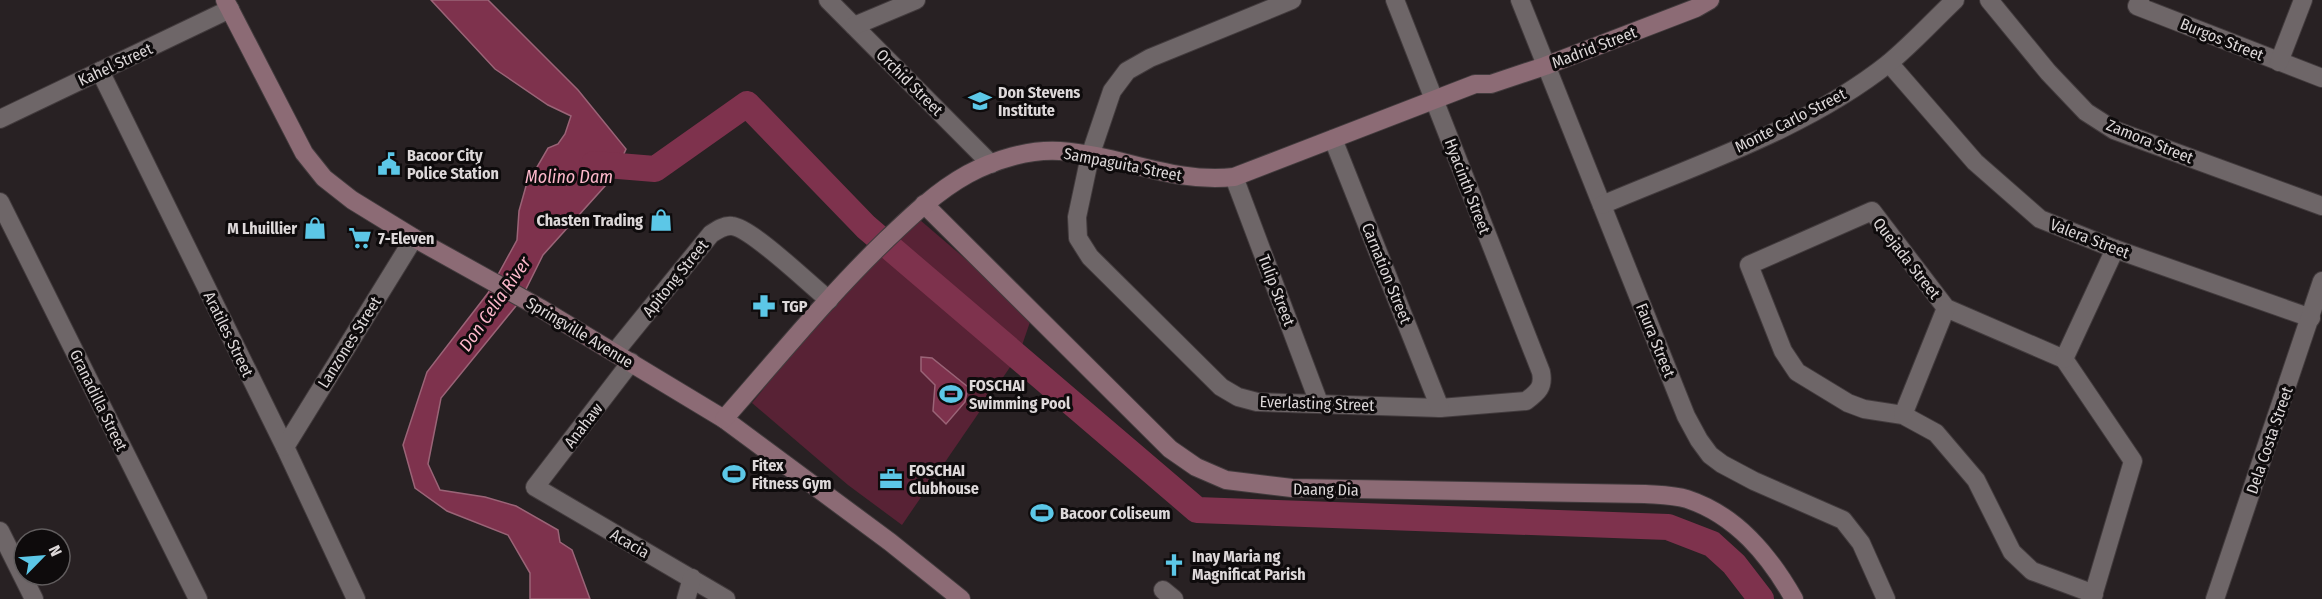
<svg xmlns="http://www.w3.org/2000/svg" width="2322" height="599" font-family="'Fira Sans Condensed',sans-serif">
<rect width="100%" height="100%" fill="#282123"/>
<!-- green -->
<path fill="#582235" d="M920,220l56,48 54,54 -11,32 -117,171 -54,-40 -96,-82 105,-130z"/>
<!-- water -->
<g fill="#7e324d" stroke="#9a6477" stroke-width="1.5">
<path d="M431,0h57l90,90 48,59 -12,27 -71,79 -23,46 -79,97 -13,66 12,26 45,7 31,9 42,24 2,12 12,8 18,49h-60v-26l-22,-38 -61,-24 -32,-23 -12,-43 24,-73 61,-79 29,-53 2,-29 7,-25 22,-38 10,-4 7,-10 6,-18 -23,-11 -53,-36z"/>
<path d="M921,357l11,1 36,29 -3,15 -19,22 -13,-13 2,-26 -14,-14z"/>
</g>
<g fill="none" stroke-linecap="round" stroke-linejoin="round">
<!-- canal -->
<path stroke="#7e324d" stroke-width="26" d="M594,164l61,5 92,-65 119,123 331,283 471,17 44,17 22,20 27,35"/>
<!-- street casing -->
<g stroke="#423b3d" stroke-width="20">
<g id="street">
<path d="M828,0l163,164"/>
<path d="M1292,0l-142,58 -23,13 -15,20 -22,65 -13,61 1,21 12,19 131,130 17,10 19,5 183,6 86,-7c12,-9 18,-14 15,-29l-146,-372"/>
<path d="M1520,0l166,416 13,24 11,15 12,9 32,17 89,39 18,23 25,56"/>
<path d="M1989,0l59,72 38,40 28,18 208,76"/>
<path d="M2140,0l-3,6 185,72"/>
<path d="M854,26l62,-26"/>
<path d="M2279,62l24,-62"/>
<path d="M1889,63l86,99 65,57 75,30 196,69"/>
<path d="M100,71l185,376 71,152"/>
<path d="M0,119l230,-110"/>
<path d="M1333,139l107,269"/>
<path d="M1234,177l85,226"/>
<path d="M0,202l198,397"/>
<path d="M1602,205c96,-41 204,-76 287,-142 23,-19 44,-42 66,-63"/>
<path d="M615,352l96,-118c6,-4 13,-9 21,-8 20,2 78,59 97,74"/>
<path d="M2064,359l-118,-51 -74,-97 -123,54 34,86 14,21 51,31 16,6 39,6 33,18 40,47 36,72 20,19 62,23"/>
<path d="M2064,359l69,102 -41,138"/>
<path d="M2064,359l51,-110"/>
<path d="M631,362l-96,125 191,112"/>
<path d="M1903,415l43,-107"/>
<path d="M285,447l129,-209"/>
<path d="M0,531l34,68"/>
<path d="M1163,590l11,9"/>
<path d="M686,599l6,-21"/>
<path d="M2215,599l107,-318"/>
</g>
</g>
<!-- secondary casing -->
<g stroke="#423b3d" stroke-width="20">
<g id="secondary">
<path d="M225,0l79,153 20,25 28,22 62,38 126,70 184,111 166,123 71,57"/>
<path d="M924,204l246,245 26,18 30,13 66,8 353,6c13,1 29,1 42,5 49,16 82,56 107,100"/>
<path d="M724,419c53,-60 104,-123 162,-179 25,-24 51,-49 82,-66 26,-14 61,-25 92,-23 60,4 113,33 174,26l241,-93h16l54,-18 151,-58 14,-8"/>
</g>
</g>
<!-- street -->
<use href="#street" stroke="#6e6668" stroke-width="18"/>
<!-- secondary -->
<use href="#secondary" stroke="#8c6b75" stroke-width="18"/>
</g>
<!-- icons -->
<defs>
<g id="school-bare" transform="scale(1.8)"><path d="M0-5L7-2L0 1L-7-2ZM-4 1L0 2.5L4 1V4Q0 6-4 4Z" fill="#5cc7e7" stroke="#0e0b0c" stroke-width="2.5" paint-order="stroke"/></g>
<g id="civic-bare" transform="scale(1.8)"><path d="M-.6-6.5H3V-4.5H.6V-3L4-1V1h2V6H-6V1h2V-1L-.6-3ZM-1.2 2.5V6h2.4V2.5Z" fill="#5cc7e7" stroke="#0e0b0c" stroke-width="2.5" paint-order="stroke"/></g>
<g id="shop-bare" transform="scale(1.8)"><path d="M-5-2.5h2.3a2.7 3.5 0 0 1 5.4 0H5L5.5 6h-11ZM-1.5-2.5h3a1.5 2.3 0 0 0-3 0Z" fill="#5cc7e7" stroke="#0e0b0c" stroke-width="2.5" paint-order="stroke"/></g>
<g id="supermarket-bare" transform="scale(1.8)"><path d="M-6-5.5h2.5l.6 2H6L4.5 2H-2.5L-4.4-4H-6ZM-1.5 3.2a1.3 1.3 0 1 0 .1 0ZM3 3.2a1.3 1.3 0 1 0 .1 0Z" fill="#5cc7e7" stroke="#0e0b0c" stroke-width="2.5" paint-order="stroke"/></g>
<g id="pharmacy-bare" transform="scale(1.8)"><path d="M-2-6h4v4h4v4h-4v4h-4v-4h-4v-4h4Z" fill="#5cc7e7" stroke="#0e0b0c" stroke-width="2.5" paint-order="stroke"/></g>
<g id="stadium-bare" transform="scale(1.8)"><path d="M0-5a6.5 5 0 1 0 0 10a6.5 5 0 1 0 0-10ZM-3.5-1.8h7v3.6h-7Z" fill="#5cc7e7" stroke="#0e0b0c" stroke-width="2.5" paint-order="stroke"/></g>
<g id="office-bare" transform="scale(1.8)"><path d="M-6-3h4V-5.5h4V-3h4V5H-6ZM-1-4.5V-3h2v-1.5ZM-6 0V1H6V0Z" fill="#5cc7e7" stroke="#0e0b0c" stroke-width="2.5" paint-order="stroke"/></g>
<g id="church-bare" transform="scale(1.8)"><path d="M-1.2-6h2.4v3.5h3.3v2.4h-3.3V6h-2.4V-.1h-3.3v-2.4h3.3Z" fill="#5cc7e7" stroke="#0e0b0c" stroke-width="2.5" paint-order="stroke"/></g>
</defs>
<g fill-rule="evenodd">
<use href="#school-bare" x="980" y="101"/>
<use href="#civic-bare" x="389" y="164"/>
<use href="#shop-bare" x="661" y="220"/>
<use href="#shop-bare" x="315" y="228"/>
<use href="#supermarket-bare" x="360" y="238"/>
<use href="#pharmacy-bare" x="764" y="306"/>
<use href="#stadium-bare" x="951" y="394"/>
<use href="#stadium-bare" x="734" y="474"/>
<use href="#office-bare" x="891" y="479"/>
<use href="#stadium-bare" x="1042" y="513"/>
<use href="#church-bare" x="1174" y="565"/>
</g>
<g text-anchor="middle" stroke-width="6" stroke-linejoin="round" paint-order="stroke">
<!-- street labels -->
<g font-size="16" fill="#ddd8d9" stroke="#0e0b0c">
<text transform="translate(2222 39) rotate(22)" y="6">Burgos Street</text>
<text transform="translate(1594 47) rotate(-21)" y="6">Madrid Street</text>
<text transform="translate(115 64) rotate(-25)" y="6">Kahel Street</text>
<text transform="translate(910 82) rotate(45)" y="6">Orchid Street</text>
<text transform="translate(1790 120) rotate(-27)" y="6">Monte Carlo Street</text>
<text transform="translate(2150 141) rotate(22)" y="6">Zamora Street</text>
<text transform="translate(1123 164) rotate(11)" y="6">Sampaguita Street</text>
<text transform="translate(1468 186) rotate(69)" y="6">Hyacinth Street</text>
<text transform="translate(2090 238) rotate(21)" y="6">Valera Street</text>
<text transform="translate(1907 258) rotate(52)" y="6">Quejada Street</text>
<text transform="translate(1387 273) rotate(68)" y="6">Carnation Street</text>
<text transform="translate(675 278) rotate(-51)" y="6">Apitong Street</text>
<text transform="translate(1277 290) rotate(69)" y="6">Tulip Street</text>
<text transform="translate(580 332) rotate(31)" y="6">Springville Avenue</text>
<text transform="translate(229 334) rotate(64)" y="6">Aratiles Street</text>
<text transform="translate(1656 340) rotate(68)" y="6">Faura Street</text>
<text transform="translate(349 342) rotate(-58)" y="6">Lanzones Street</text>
<text transform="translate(99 400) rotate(64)" y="6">Granadilla Street</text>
<text transform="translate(1317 403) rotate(2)" y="6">Everlasting Street</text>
<text transform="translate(583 425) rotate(-52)" y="6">Anahaw</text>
<text transform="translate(2269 440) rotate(-71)" y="6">Dela Costa Street</text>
<text transform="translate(1326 489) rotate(1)" y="6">Daang Dia</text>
<text transform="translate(630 543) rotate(30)" y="6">Acacia</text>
</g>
<!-- poi labels -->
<g font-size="16" font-weight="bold" fill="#ddd8d9" stroke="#0e0b0c" text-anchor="start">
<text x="998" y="98">Don Stevens<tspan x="998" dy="18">Institute</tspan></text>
<text x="407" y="161">Bacoor City<tspan x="407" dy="18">Police Station</tspan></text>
<text x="643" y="226" text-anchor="end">Chasten Trading</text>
<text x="297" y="234" text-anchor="end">M Lhuillier</text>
<text x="378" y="244">7-Eleven</text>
<text x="782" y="312">TGP</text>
<text x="969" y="391">FOSCHAI<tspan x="969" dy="18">Swimming Pool</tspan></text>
<text x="752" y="471">Fitex<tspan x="752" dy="18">Fitness Gym</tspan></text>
<text x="909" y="476">FOSCHAI<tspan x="909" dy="18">Clubhouse</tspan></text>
<text x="1060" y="519">Bacoor Coliseum</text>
<text x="1192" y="562">Inay Maria ng<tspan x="1192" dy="18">Magnificat Parish</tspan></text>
</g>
<!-- water labels -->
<g font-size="18" font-style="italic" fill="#fdb8cb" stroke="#0e0b0c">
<text x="569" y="183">Molino Dam</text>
<text transform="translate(495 304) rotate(-55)" y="6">Don Celia River</text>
</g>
</g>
<!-- north arrow -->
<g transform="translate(42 557) rotate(65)"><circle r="28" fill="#0e0b0c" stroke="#615d5e" stroke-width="1.5"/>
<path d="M0-4.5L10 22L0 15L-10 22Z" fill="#5cc7e7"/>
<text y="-9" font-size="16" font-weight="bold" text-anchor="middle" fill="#ddd8d9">N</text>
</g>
</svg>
